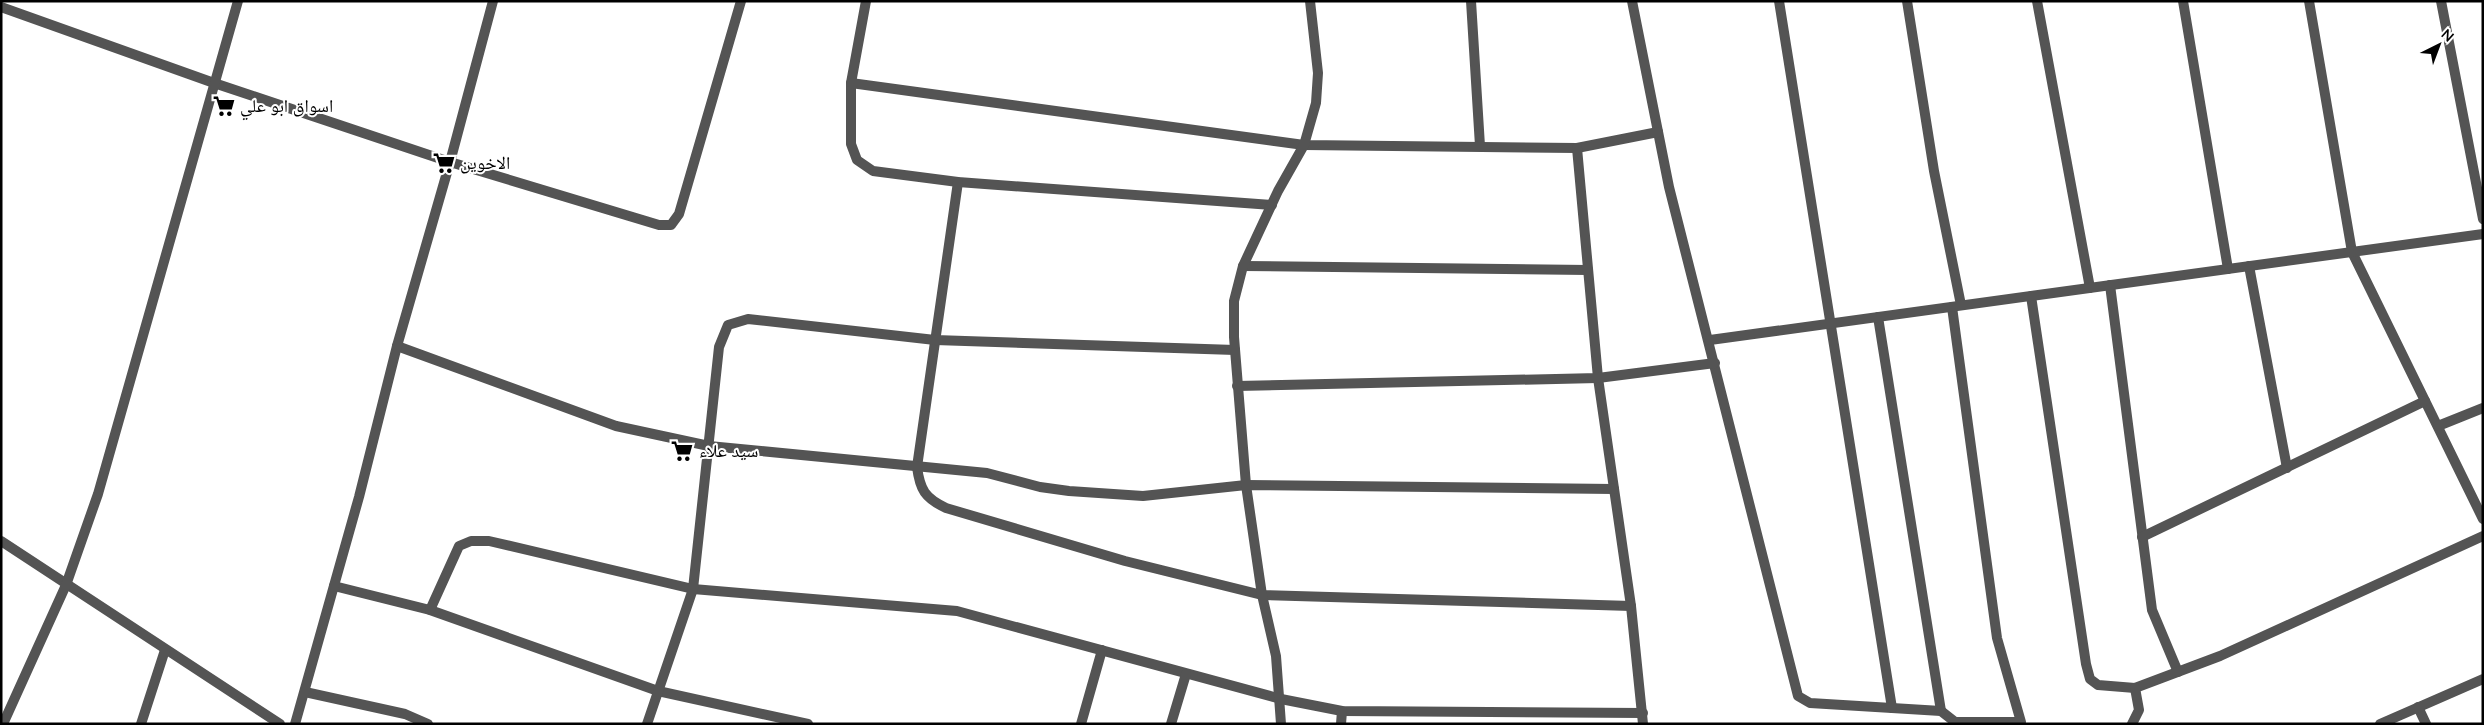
<svg xmlns="http://www.w3.org/2000/svg" width="2484" height="725" font-family="Lato,'Noto Naskh Arabic',sans-serif">
<rect width="100%" height="100%" fill="#fff"/>
<g fill="none" stroke-linecap="round" stroke-linejoin="round">
<!-- minor -->
<g stroke="#545454" stroke-width="10">
<path d="M866,1l-15,82v61l6,16 16,11 85,11 314,23"/>
<path d="M1471,1l9,145"/>
<path d="M1632,1l37,186 129,509 12,7 131,8 14,11"/>
<path d="M1779,1l113,707"/>
<path d="M1907,1l27,170 27,134"/>
<path d="M2037,1l53,287"/>
<path d="M2183,1l45,268"/>
<path d="M2309,1l43,251 131,267"/>
<path d="M2441,1l42,218"/>
<path d="M1,7l213,76 236,79 209,63h12l8,-11 62,-213"/>
<path d="M851,83l453,62 273,3 81,-16"/>
<path d="M1577,148l21,230 33,228 12,118"/>
<path d="M958,182l-41,285c3,23 8,31 29,41l179,53 137,34 369,11"/>
<path d="M1243,266l345,4"/>
<path d="M2249,266l38,202"/>
<path d="M2110,285l42,325 26,62"/>
<path d="M2031,296l55,368 4,15 8,6 37,3 85,-32 263,-120"/>
<path d="M1952,307l45,331 24,84h-66l-1,2"/>
<path d="M1878,317l63,394"/>
<path d="M1710,340l773,-106"/>
<path d="M397,346l219,80 93,20 278,27 53,14 29,4 74,5 103,-11 368,4"/>
<path d="M1237,386l361,-8 117,-15"/>
<path d="M2438,426l45,-18"/>
<path d="M2142,537l283,-136"/>
<path d="M1,541l279,183"/>
<path d="M334,586l96,24 228,81 150,33"/>
<path d="M430,610l29,-64 12,-5h18l204,48 264,22 324,88 61,12 301,2"/>
<path d="M305,692l100,22 23,10"/>
<path d="M2418,707l8,17"/>
<path d="M3,724l63,-139 32,-91 140,-493"/>
<path d="M141,724l24,-74"/>
<path d="M295,724l64,-227 38,-151 53,-184 43,-161"/>
<path d="M647,724l46,-135 26,-242 9,-22 20,-6 187,21 300,10"/>
<path d="M1081,724l21,-74"/>
<path d="M1171,724l15,-50"/>
<path d="M1281,724l-5,-68 -14,-61 -16,-110 -12,-148v-36l9,-35 35,-75 26,-46 12,-42 2,-30 -8,-72"/>
<path d="M1341,724l1,-13"/>
<path d="M2132,724l7,-14 -4,-22"/>
<path d="M2380,724l103,-45"/>
</g>
</g>
<!-- icons -->
<defs>
<g id="supermarket-bare" transform="scale(1.725)"><path d="M-6-5.5h2.5l.6 2H6L4.5 2H-2.5L-4.4-4H-6ZM-1.5 3.2a1.3 1.3 0 1 0 .1 0ZM3 3.2a1.3 1.3 0 1 0 .1 0Z" fill="#000" stroke="#fff" stroke-width="2.5" paint-order="stroke"/></g>
</defs>
<g fill-rule="evenodd">
<use href="#supermarket-bare" x="224" y="106"/>
<use href="#supermarket-bare" x="444" y="163"/>
<use href="#supermarket-bare" x="682" y="451"/>
</g>
<g text-anchor="middle" stroke-width="4" stroke-linejoin="round" paint-order="stroke">
<!-- poi labels -->
<g font-size="18" fill="#000" stroke="#fff" text-anchor="start">
<text x="240" y="112">اسواق ابو علي</text>
<text x="460" y="169">الاخوين</text>
<text x="699" y="457">سيد علاء</text>
</g>
</g>
<!-- border -->
<rect width="2484" height="725" fill="none" stroke="#000000" stroke-width="5"/>
<!-- north arrow -->
<g transform="translate(2439 45) rotate(42)" stroke="#ffffff" stroke-width="4" paint-order="stroke">
<path d="M0-4L9 19L0 12L-9 19Z" fill="#000000"/>
<text y="-8" font-size="14" font-weight="bold" text-anchor="middle" fill="#000000">N</text>
</g>
</svg>
